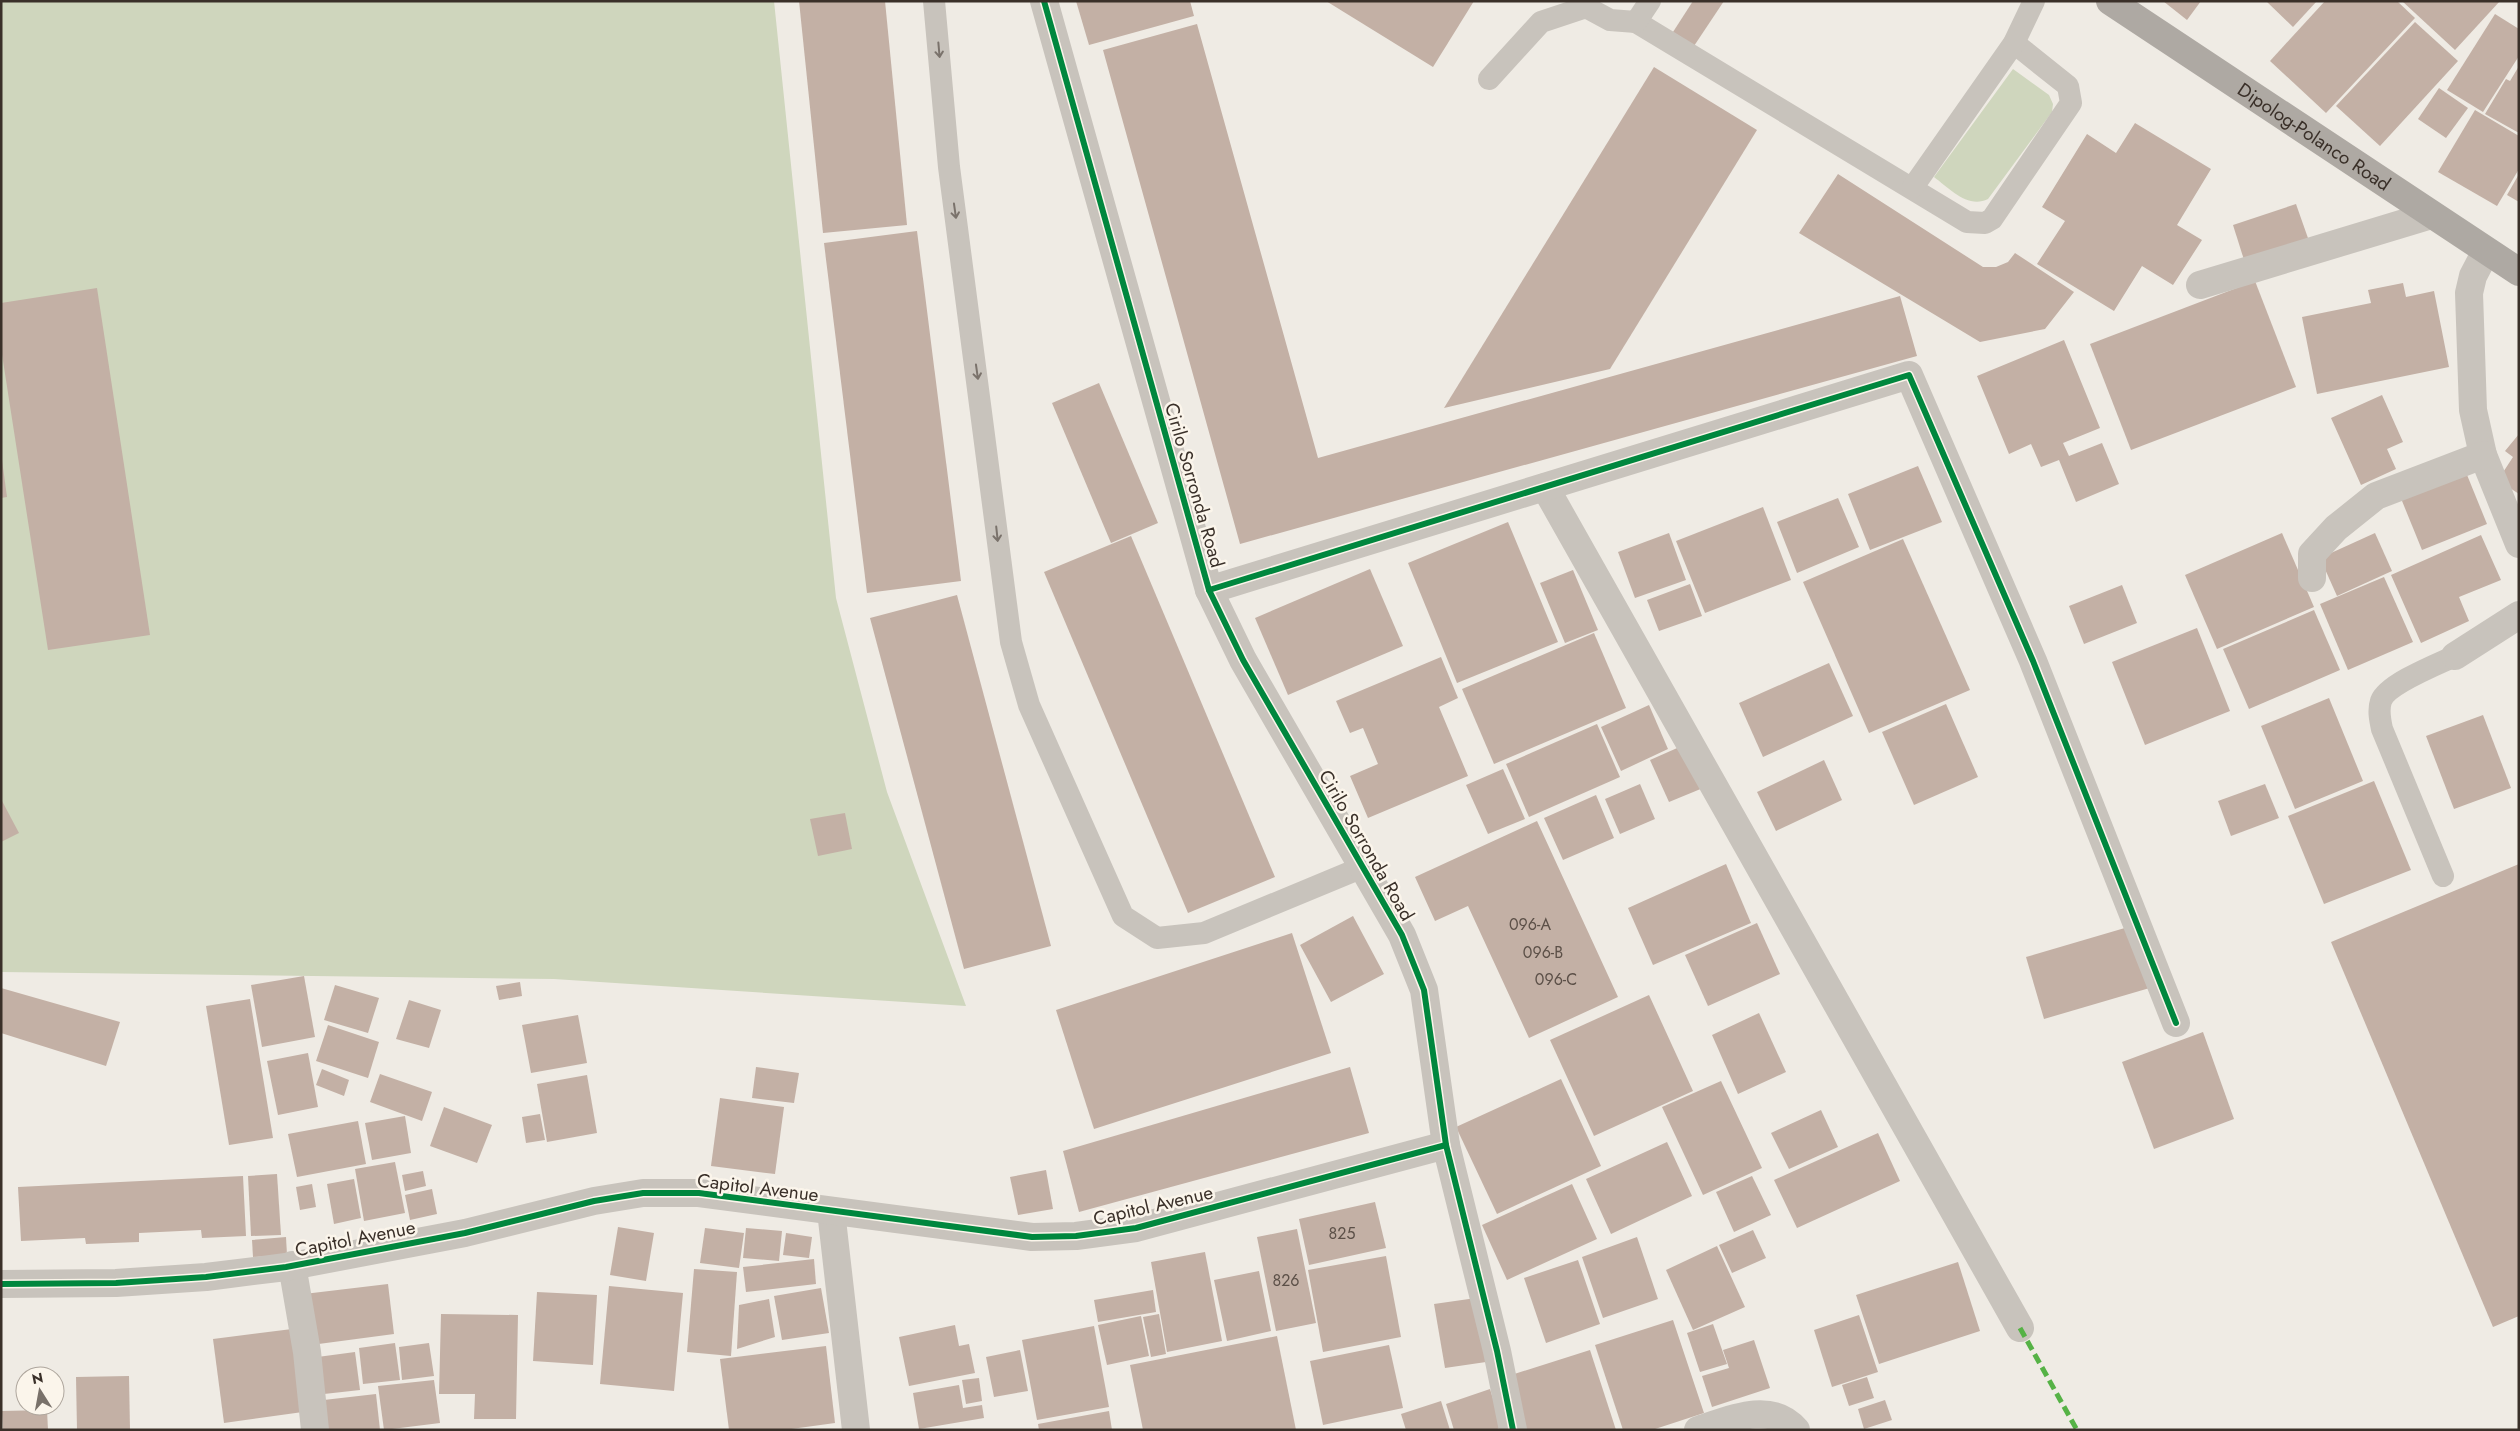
<svg xmlns="http://www.w3.org/2000/svg" width="2520" height="1431" font-family="Jost,sans-serif">
<rect width="100%" height="100%" fill="#efebe4"/>
<!-- green -->
<g fill="#cfd6bd">
<path d="M1,1h773l62,597 51,194 79,214 -412,-27 -553,-7z"/>
<path d="M2013,69l36,26 4,9 -1,8 -64,87c-20,10 -38,-10 -54,-22z"/>
</g>
<!-- building -->
<g fill="#c3b0a5">
<path d="M799,1h86l22,224 -84,8z"/>
<path d="M1076,1h114l4,15 -105,29z"/>
<path d="M1326,1h148l-41,66z"/>
<path d="M1693,1h31l-30,45 -21,-14z"/>
<path d="M2163,1h38l-14,19z"/>
<path d="M2266,1h51l-24,26z"/>
<path d="M2325,1h72l18,17 -89,95 -56,-52z"/>
<path d="M2402,1h98l-45,49z"/>
<path d="M2495,14l24,15v27l-36,56 -36,-22z"/>
<path d="M2415,22l43,39 -78,85 -44,-40z"/>
<path d="M1197,24l121,434 582,-162 17,60 -677,188 -137,-494z"/>
<path d="M2519,66v67l-34,-19 21,-35 4,2z"/>
<path d="M1654,67l103,63 -147,239 -166,39z"/>
<path d="M2439,88l29,20 -22,30 -28,-19z"/>
<path d="M2475,110l44,26v33l-22,37 -59,-34z"/>
<path d="M2135,123l76,46 -34,56 25,15 -29,45 -31,-19 -28,45 -77,-47 28,-43 -23,-14 45,-73 29,19z"/>
<path d="M1838,174l145,93h13l12,-5 7,-9 59,39 -29,37 -65,13 -181,-109z"/>
<path d="M2519,174v28l-12,-7z"/>
<path d="M2296,204l13,37 -64,22 -12,-38z"/>
<path d="M917,231l44,350 -94,12 -43,-350z"/>
<path d="M2255,281l41,106 -165,63 -41,-106z"/>
<path d="M2403,283l3,14 28,-6 15,76 -132,27 -15,-77 69,-14 -3,-13z"/>
<path d="M97,288l53,347 -102,15 -47,-302v-45z"/>
<path d="M2064,340l36,88 -37,15 6,13 33,-13 17,41 -43,18 -17,-42 -18,7 -10,-23 -22,10 -32,-78z"/>
<path d="M1099,383l59,140 -47,20 -59,-140z"/>
<path d="M2382,395l21,47 -16,7 9,20 -35,16 -30,-67z"/>
<path d="M2519,434v60l-21,-14 15,-23 -8,-6z"/>
<path d="M2,460l5,37 -6,1v-37z"/>
<path d="M1918,466l24,56 -72,28 -22,-56z"/>
<path d="M2465,470l22,54 -65,26 -22,-54z"/>
<path d="M1838,498l21,49 -62,26 -20,-51z"/>
<path d="M1763,507l28,73 -86,33 -29,-72z"/>
<path d="M1508,522l50,120 -101,41 -49,-120z"/>
<path d="M1669,533l17,47 -51,18 -17,-46z"/>
<path d="M2282,533l32,74 -97,42 -32,-74z"/>
<path d="M2375,533l17,38 -55,25 -17,-38z"/>
<path d="M2481,535l20,45 -42,17 10,24 -48,22 -30,-68z"/>
<path d="M1131,536l144,341 -87,36 -144,-341z"/>
<path d="M1903,539l67,151 -101,43 -66,-151z"/>
<path d="M1370,569l33,77 -115,49 -33,-77z"/>
<path d="M1573,570l25,60 -33,13 -25,-60z"/>
<path d="M2384,577l29,65 -65,28 -28,-66z"/>
<path d="M1690,584l12,32 -43,15 -12,-31z"/>
<path d="M2122,585l15,38 -53,21 -15,-38z"/>
<path d="M957,595l94,351 -87,23 -94,-351z"/>
<path d="M2314,610l26,60 -91,39 -26,-60z"/>
<path d="M2197,628l33,83 -85,34 -33,-83z"/>
<path d="M1594,633l32,75 -132,56 -32,-75z"/>
<path d="M1441,657l17,41 -19,9 29,69 -100,42 -18,-42 28,-12 -15,-36 -13,5 -14,-32z"/>
<path d="M1829,663l24,53 -90,41 -24,-54z"/>
<path d="M2329,698l34,83 -68,28 -34,-83z"/>
<path d="M1946,704l32,73 -64,28 -32,-73z"/>
<path d="M1649,705l19,44 -47,22 -20,-44z"/>
<path d="M2483,715l28,73 -57,21 -28,-73z"/>
<path d="M1597,724l23,53 -91,40 -23,-53z"/>
<path d="M1684,745l19,43 -34,14 -19,-42z"/>
<path d="M1824,760l18,40 -66,31 -19,-39z"/>
<path d="M1503,769l22,50 -37,15 -22,-49z"/>
<path d="M2374,781l37,89 -87,34 -36,-88z"/>
<path d="M1640,784l15,35 -35,15 -15,-35z"/>
<path d="M2265,784l14,34 -48,18 -13,-35z"/>
<path d="M1596,795l18,43 -51,22 -19,-42z"/>
<path d="M1,799l18,34 -18,9z"/>
<path d="M845,813l7,36 -34,7 -8,-37z"/>
<path d="M1537,821l81,176 -89,41 -61,-132 -33,15 -20,-44z"/>
<path d="M1726,864l25,59 -98,42 -25,-57z"/>
<path d="M2519,864v452l-26,11 -162,-385z"/>
<path d="M1353,916l31,58 -53,28 -31,-57z"/>
<path d="M1757,923l23,51 -72,32 -23,-51z"/>
<path d="M2135,925l18,62 -109,32 -18,-62z"/>
<path d="M1292,933l39,120 -237,76 -38,-119z"/>
<path d="M304,976l11,61 -53,10 -11,-62z"/>
<path d="M520,982l2,14 -23,4 -3,-14z"/>
<path d="M335,985l44,13 -11,35 -44,-13z"/>
<path d="M1,988l119,34 -14,44 -105,-33z"/>
<path d="M1649,995l44,96 -99,45 -44,-96z"/>
<path d="M250,999l23,139 -44,7 -23,-139z"/>
<path d="M409,1000l32,10 -12,38 -33,-9z"/>
<path d="M1759,1013l27,59 -48,22 -26,-59z"/>
<path d="M578,1015l9,48 -56,10 -9,-48z"/>
<path d="M328,1025l51,17 -11,36 -52,-17z"/>
<path d="M2203,1032l31,87 -80,30 -32,-87z"/>
<path d="M308,1053l10,54 -40,8 -11,-54z"/>
<path d="M756,1067l43,6 -5,30 -42,-5z"/>
<path d="M1350,1067l19,66 -290,79 -16,-61z"/>
<path d="M322,1069l27,11 -5,16 -28,-11z"/>
<path d="M380,1074l52,18 -10,29 -52,-19z"/>
<path d="M587,1075l10,58 -50,9 -10,-58z"/>
<path d="M1561,1079l40,87 -104,48 -41,-87z"/>
<path d="M1721,1081l41,87 -59,27 -41,-88z"/>
<path d="M720,1098l64,9 -9,67 -64,-8z"/>
<path d="M444,1107l48,18 -15,38 -47,-17z"/>
<path d="M1821,1110l17,37 -49,22 -18,-36z"/>
<path d="M540,1114l5,26 -19,3 -4,-26z"/>
<path d="M405,1116l6,37 -39,7 -7,-37z"/>
<path d="M358,1121l8,43 -69,13 -9,-43z"/>
<path d="M1878,1133l22,48 -103,47 -23,-48z"/>
<path d="M1667,1142l25,54 -81,38 -25,-55z"/>
<path d="M395,1162l10,51 -41,8 -9,-52z"/>
<path d="M1046,1170l7,39 -35,6 -8,-38z"/>
<path d="M423,1171l3,15 -21,5 -3,-16z"/>
<path d="M277,1174l4,61 -30,1 -3,-60z"/>
<path d="M243,1176l3,60 -44,2 -1,-8 -62,3v9l-53,2 -1,-6 -64,3 -3,-54z"/>
<path d="M1752,1176l19,39 -37,17 -18,-40z"/>
<path d="M354,1179l7,39 -27,6 -7,-40z"/>
<path d="M312,1184l4,23 -16,3 -4,-23z"/>
<path d="M1572,1184l25,55 -90,41 -25,-55z"/>
<path d="M432,1189l5,25 -27,6 -5,-25z"/>
<path d="M1375,1202l11,46 -77,17 -10,-46z"/>
<path d="M618,1227l36,6 -8,48 -36,-6z"/>
<path d="M705,1228l39,5 -5,35 -39,-5z"/>
<path d="M746,1228l36,3 -3,30 -36,-3z"/>
<path d="M1297,1229l19,94 -40,8 -19,-94z"/>
<path d="M1753,1230l13,28 -34,15 -13,-28z"/>
<path d="M786,1233l26,4 -3,21 -26,-3z"/>
<path d="M286,1237l1,18 -34,2 -1,-17z"/>
<path d="M1637,1237l21,62 -55,19 -21,-61z"/>
<path d="M1717,1246l28,61 -52,23 -27,-60z"/>
<path d="M1205,1252l17,89 -55,11 -16,-90z"/>
<path d="M1386,1256l15,81 -78,15 -15,-82z"/>
<path d="M814,1259l2,25 -70,8 -3,-25z"/>
<path d="M1578,1260l22,64 -54,19 -22,-65z"/>
<path d="M1958,1262l22,69 -101,33 -23,-69z"/>
<path d="M694,1269l43,3 -6,84 -44,-4z"/>
<path d="M1259,1271l12,60 -44,10 -13,-61z"/>
<path d="M388,1284l6,50 -83,11 -7,-51z"/>
<path d="M609,1286l74,7 -9,98 -74,-7z"/>
<path d="M821,1288l8,45 -47,7 -8,-44z"/>
<path d="M1153,1290l3,22 -58,10 -4,-22z"/>
<path d="M537,1292l60,3 -4,70 -60,-4z"/>
<path d="M1476,1298l10,64 -41,6 -11,-64z"/>
<path d="M769,1299l6,38 -38,12 2,-44z"/>
<path d="M441,1314l77,1 -2,104h-42l1,-25h-36z"/>
<path d="M1159,1314l7,40 -15,3 -8,-40z"/>
<path d="M1859,1315l19,57 -46,15 -18,-57z"/>
<path d="M1141,1316l8,40 -42,9 -9,-40z"/>
<path d="M1673,1320l31,93 -52,17h-29l-28,-85z"/>
<path d="M1713,1324l14,40 -27,8 -13,-39z"/>
<path d="M955,1325l4,21 10,-2 6,29 -66,13 -10,-49z"/>
<path d="M1094,1326l15,81 -72,13 -15,-80z"/>
<path d="M300,1328l10,83 -86,12 -11,-84z"/>
<path d="M1277,1336l19,94h-153l-13,-65z"/>
<path d="M1754,1340l16,48 -58,19 -10,-31 27,-8 -6,-18z"/>
<path d="M395,1343l5,37 -37,4 -4,-36z"/>
<path d="M429,1343l5,33 -32,4 -3,-33z"/>
<path d="M1389,1345l14,63 -80,17 -13,-64z"/>
<path d="M826,1346l9,77 -51,7h-55l-9,-71z"/>
<path d="M1020,1350l8,41 -34,6 -8,-40z"/>
<path d="M1590,1350l26,80h-90l-18,-54z"/>
<path d="M355,1352l5,38 -45,5 -5,-37z"/>
<path d="M129,1376l1,54h-53l-1,-53z"/>
<path d="M1867,1377l7,21 -25,8 -7,-21z"/>
<path d="M979,1378l3,23 -16,3 -4,-24z"/>
<path d="M434,1380l6,43 -56,7 -6,-44z"/>
<path d="M959,1385l4,23 19,-3 2,13 -65,11 -6,-36z"/>
<path d="M1490,1389l12,38 -7,3h-41l-8,-26z"/>
<path d="M376,1394l4,36h-62l-3,-29z"/>
<path d="M1885,1400l7,20 -28,9 -6,-20z"/>
<path d="M1441,1401l9,29h-44l-5,-16z"/>
<path d="M47,1410l1,20h-45l-1,-19z"/>
<path d="M1109,1411l3,19h-73l-1,-6z"/>
</g>
<g fill="none" stroke-linecap="round" stroke-linejoin="round">
<!-- lane -->
<g stroke="#c8c3bc" stroke-width="22">
<path d="M934,1l15,166 62,475 18,63 94,211 34,22 47,-5 159,-66"/>
<path d="M1636,22l331,200 18,1 7,-4 79,-116 -3,-17 -54,-43"/>
<path d="M1489,79l52,-57 45,-15 24,13 26,2 14,-21"/>
<path d="M1913,187l101,-144 20,-42"/>
<path d="M2443,876l-61,-147c-2,-9 -4,-19 -1,-28 6,-17 57,-37 74,-45"/>
</g>
<!-- street -->
<g stroke="#c8c3bc" stroke-width="28">
<path d="M1044,1l165,589 34,70 159,275 22,55 22,155 51,206 16,79"/>
<path d="M2486,251l-13,25 -4,17 4,117 10,45 36,89"/>
<path d="M2200,285l231,-70"/>
<path d="M1545,487l475,841"/>
<path d="M2312,578v-24l24,-26 40,-32 107,-41"/>
<path d="M1209,590l700,-215 124,286 143,362"/>
<path d="M2455,656l64,-41"/>
<path d="M831,1211l25,219"/>
<path d="M292,1265l15,87 8,78"/>
<path d="M1,1284l115,-1 90,-6 80,-10 179,-34 129,-32 49,-8h56l333,44 44,-1 60,-8 310,-83"/>
<path d="M1698,1430c30,-10 73,-30 98,0"/>
</g>
<!-- highway -->
<path stroke="#aea9a3" stroke-width="28" id="s1" d="M2110,1l409,271"/>
<!-- quiet -->
<path stroke="#56b246" stroke-width="5" stroke-dasharray="10 5" stroke-linecap="butt" d="M2020,1328l57,102"/>
<!-- cycleway casing -->
<g stroke="#fbf5eb" stroke-width="9">
<g id="cycleway">
<path d="M1044,1l165,589 34,70 159,275 22,55 22,155 51,206 16,79"/>
<path d="M1209,590l700,-215 124,286 143,362"/>
<path d="M1,1284l115,-1 90,-6 80,-10 179,-34 129,-32 49,-8h56l333,44 44,-1 60,-8 310,-83"/>
</g>
</g>
<!-- cycleway -->
<use href="#cycleway" stroke="#00873e" stroke-width="6"/>
</g>
<!-- one-way arrows -->
<defs><path id="oneway-shaft" d="M-6 0H5M1.5-3L5.5 0L1.5 3" fill="none" stroke-width="1.6" stroke-linecap="round" stroke-linejoin="round" transform="scale(1.25)"/></defs>
<g stroke="#7a726b">
<use href="#oneway-shaft" transform="translate(939 50) rotate(85)"/>
<use href="#oneway-shaft" transform="translate(955 211) rotate(82)"/>
<use href="#oneway-shaft" transform="translate(977 372) rotate(82)"/>
<use href="#oneway-shaft" transform="translate(997 534) rotate(84)"/>
</g>
<g text-anchor="middle" stroke-width="5" stroke-linejoin="round" paint-order="stroke">
<!-- number labels -->
<g font-size="16" fill="#5c5048">
<text x="1530" y="930">096-A</text>
<text x="1543" y="958">096-B</text>
<text x="1556" y="985">096-C</text>
<text x="1342" y="1239">825</text>
<text x="1286" y="1286">826</text>
</g>
<!-- street labels -->
<g font-size="19" fill="#3a3029" stroke="#fbf5eb">
<text dy="7" stroke="none"><textPath href="#s1" startOffset="245">Dipolog-Polanco Road</textPath></text>
<text transform="translate(1195 485) rotate(74)" y="7">Cirilo Sorronda Road</text>
<text transform="translate(1367 845) rotate(60)" y="7">Cirilo Sorronda Road</text>
<text transform="translate(758 1187) rotate(7)" y="7">Capitol Avenue</text>
<text transform="translate(1153 1205) rotate(-13)" y="7">Capitol Avenue</text>
<text transform="translate(355 1238) rotate(-11)" y="7">Capitol Avenue</text>
</g>
</g>
<!-- border -->
<rect width="2520" height="1431" fill="none" stroke="#3a3029" stroke-width="5"/>
<!-- north arrow -->
<g transform="translate(40 1391) rotate(349)"><circle r="24" fill="#fbf5eb" stroke="#aea69d"/>
<path d="M0-4L9 19L0 12L-9 19Z" fill="#79716a"/>
<text y="-8" font-size="14" font-weight="bold" text-anchor="middle" fill="#3a3029">N</text>
</g>
</svg>
